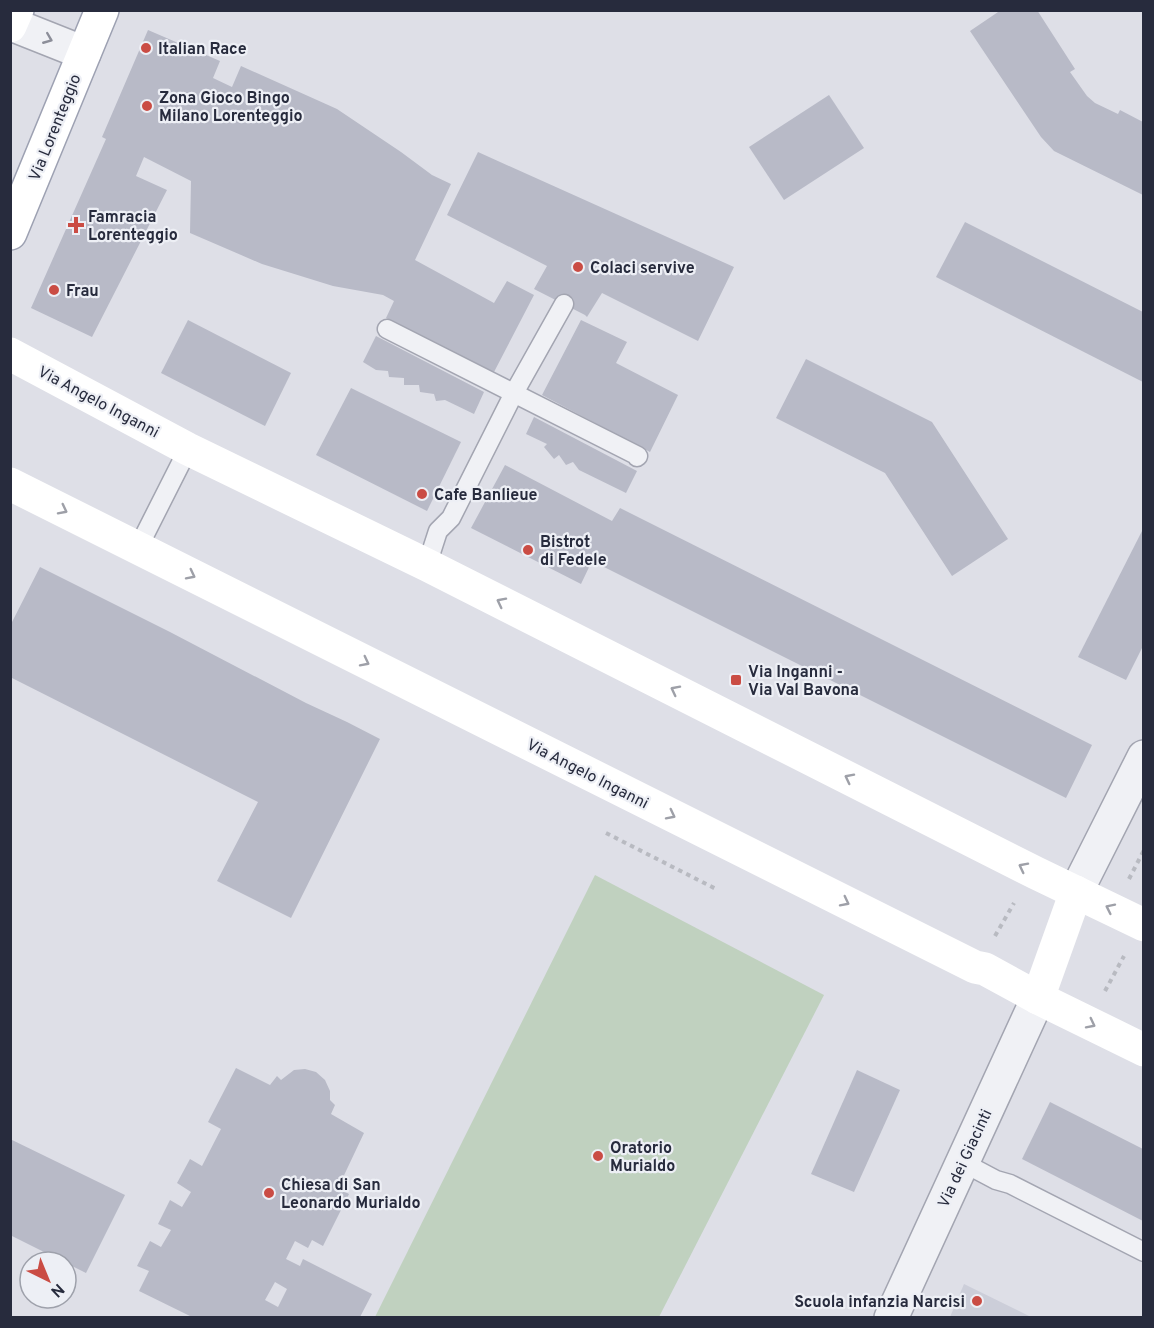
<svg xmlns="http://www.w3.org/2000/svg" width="1154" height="1328" font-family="Overpass,sans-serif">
<rect width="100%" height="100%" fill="#dedfe7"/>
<!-- built -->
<path fill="#ccced9" d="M964,1284l67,33h-81z"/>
<!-- green -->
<path fill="#c0d1bf" d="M595,875l229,120 -165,322h-284z"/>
<!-- building -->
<g fill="#b8bac7" fill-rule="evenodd">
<path d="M1001,10h36l38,59 -5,3 17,24 8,7 23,11 2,-4 23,12v73l-89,-44 -13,-14 -71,-106z"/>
<path d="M148,30l72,31 -7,17 19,9 9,-21 96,43 64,43 31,23 19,9 -36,76 79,43 13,-22 27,14 -40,77 -108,-54 8,-17 -11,-6 -50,-9 -71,-22 -72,-31 1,-52 -47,-24 -8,19 31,14 -75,147 -61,-29 75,-169 -4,-2z"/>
<path d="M829,95l35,53 -80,52 -35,-53z"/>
<path d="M478,152l256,115 -36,74 -96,-48 -15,24 -2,-2 -51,-26 13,-23 -100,-51z"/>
<path d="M965,222l178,90v70l-207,-105z"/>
<path d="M188,320l103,53 -26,53 -104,-53z"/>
<path d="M581,320l46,22 -11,21 62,32 -28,57 -108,-57z"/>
<path d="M376,336l108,56 -10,22 -29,-14 -9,1 -2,-7 -14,-2 -1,-7h-15v-7l-15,-1 -1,-6 -12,-1 -13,-8z"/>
<path d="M806,359l126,63 76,117 -56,37 -67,-103 -109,-55z"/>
<path d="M351,388l110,54 -34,69 -111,-56z"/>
<path d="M534,417l103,54 -11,22 -47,-23 -6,-8 -7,3 -7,-10 -5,4 -10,-12 3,-3 -21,-10z"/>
<path d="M505,465l107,56 8,-13 472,237 -26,53 -474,-237 -11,23 -110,-56z"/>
<path d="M1143,529v117l-17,34 -48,-23z"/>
<path d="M40,567l130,65 136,71 41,19 33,17 -89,179 -74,-37 41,-79 -248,-125v-51z"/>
<path d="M236,1068l34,17 7,-9 4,4 13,-10 11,-1 11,3 9,8 5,11v9l5,5 -4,9 33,19 -26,55 11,6 -26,52 -11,-6 -4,8 -13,-7 -9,18 14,7 3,-7 69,35 -12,23h-168l-53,-26 10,-20 -12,-5 13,-25 11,6 10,-17 -13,-6 12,-24 12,7 9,-15 -14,-9 13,-24 12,7 19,-37 -13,-7zM275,1282l12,7 -9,18 -13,-7z"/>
<path d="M857,1070l43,20 -46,102 -43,-18z"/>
<path d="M1050,1102l93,47v72l-121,-62z"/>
<path d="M10,1139l115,56 -39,78 -76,-38z"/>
</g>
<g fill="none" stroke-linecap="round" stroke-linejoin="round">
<!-- lane casing -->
<g stroke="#a3a5b1" stroke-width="21">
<g id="lane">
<path d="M387,329l251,127 -1,1"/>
<path d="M138,548l50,-99"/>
<path d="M427,565l11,-34 13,-13 63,-125 50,-89"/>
<path d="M962,1162l34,18 14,4 134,68"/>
</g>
</g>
<!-- street casing -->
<g stroke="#a3a5b1" stroke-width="36">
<g id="street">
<path d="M11,24l73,29"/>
<path d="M1076,892l68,-135"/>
<path d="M891,1318l147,-320"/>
</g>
</g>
<!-- primary casing -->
<g stroke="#9da1b2" stroke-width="36">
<g id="primary">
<path d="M10,26l7,-16"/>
<path d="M10,233l92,-223"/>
</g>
</g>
<!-- path -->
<g stroke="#b8bac1" stroke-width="4" stroke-dasharray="4.5 4.5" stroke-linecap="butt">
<path d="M606,833l110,56"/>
<path d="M1129,879l15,-29"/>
<path d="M995,936l19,-33"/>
<path d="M1105,991l19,-35"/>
</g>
<!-- lane -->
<use href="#lane" stroke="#f0f1f5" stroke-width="18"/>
<!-- street -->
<use href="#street" stroke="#f0f1f5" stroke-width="33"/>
<!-- secondary -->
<g stroke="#fff" stroke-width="33">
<path d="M10,354l178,95 239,116 609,308 108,52"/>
<path d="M10,484l965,483 10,2 53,29 106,52"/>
<path d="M1038,998l38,-106"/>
</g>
<!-- primary -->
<use href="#primary" stroke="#fff" stroke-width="33"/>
</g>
<!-- one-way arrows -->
<defs><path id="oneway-chevron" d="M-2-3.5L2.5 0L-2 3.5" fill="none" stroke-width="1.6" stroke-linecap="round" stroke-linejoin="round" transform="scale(1.5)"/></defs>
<use stroke="#8c8e99" href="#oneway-chevron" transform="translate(48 39) rotate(22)"/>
<g stroke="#9ea0a8">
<use href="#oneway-chevron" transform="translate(63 510) rotate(27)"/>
<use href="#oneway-chevron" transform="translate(191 575) rotate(27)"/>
<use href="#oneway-chevron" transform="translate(501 602) rotate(-153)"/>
<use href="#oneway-chevron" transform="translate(365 662) rotate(27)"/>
<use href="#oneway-chevron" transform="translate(675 690) rotate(-153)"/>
<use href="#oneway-chevron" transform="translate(849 778) rotate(-153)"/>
<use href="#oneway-chevron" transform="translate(671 815) rotate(27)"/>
<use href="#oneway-chevron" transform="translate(1023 867) rotate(-153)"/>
<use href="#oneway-chevron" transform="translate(845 902) rotate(27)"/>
<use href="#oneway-chevron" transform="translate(1110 908) rotate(-154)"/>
<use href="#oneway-chevron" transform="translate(1091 1024) rotate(27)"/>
</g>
<!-- markers -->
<g fill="#ca4c44" stroke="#edeff5" stroke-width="2">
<circle cx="146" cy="48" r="6"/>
<circle cx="147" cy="106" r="6"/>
<path d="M73 216h6v6h6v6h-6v6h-6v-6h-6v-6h6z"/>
<circle cx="578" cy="267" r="6"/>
<circle cx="54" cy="290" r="6"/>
<circle cx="422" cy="494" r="6"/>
<circle cx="528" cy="550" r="6"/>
<rect x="730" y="674" width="12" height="12" rx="3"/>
<circle cx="598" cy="1156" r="6"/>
<circle cx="269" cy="1193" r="6"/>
<circle cx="977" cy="1301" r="6"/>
</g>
<g text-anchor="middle" stroke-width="4.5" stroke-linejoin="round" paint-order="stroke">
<!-- poi labels -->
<g font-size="16" font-weight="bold" fill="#272b3d" stroke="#edeff5" text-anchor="start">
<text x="158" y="54">Italian Race</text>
<text x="159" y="103">Zona Gioco Bingo<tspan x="159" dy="18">Milano Lorenteggio</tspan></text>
<text x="88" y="222">Famracia<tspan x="88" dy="18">Lorenteggio</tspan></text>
<text x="590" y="273">Colaci servive</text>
<text x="66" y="296">Frau</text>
<text x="434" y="500">Cafe Banlieue</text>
<text x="540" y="547">Bistrot<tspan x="540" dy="18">di Fedele</tspan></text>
<text x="748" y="677">Via Inganni -<tspan x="748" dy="18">Via Val Bavona</tspan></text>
<text x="610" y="1153">Oratorio<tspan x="610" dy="18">Murialdo</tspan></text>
<text x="281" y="1190">Chiesa di San<tspan x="281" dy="18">Leonardo Murialdo</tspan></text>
<text x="965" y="1307" text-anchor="end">Scuola infanzia Narcisi</text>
</g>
<!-- street labels -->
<g font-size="16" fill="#272b3d" stroke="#edeff5">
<text transform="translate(54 127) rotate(-68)" y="6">Via Lorenteggio</text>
<text transform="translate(99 401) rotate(28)" y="6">Via Angelo Inganni</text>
<text transform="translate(588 773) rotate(27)" y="6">Via Angelo Inganni</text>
<text transform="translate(964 1158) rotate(-65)" y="6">Via dei Giacinti</text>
</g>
</g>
<!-- border -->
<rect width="1154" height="1328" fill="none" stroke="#272b3d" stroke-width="24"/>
<!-- north arrow -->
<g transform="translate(48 1280) rotate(137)"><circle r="28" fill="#edeff5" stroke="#9ea1ab" stroke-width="1.5"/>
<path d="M0-4.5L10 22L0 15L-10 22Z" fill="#ca4c44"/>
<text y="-9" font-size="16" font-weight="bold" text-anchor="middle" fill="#272b3d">N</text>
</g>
</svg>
